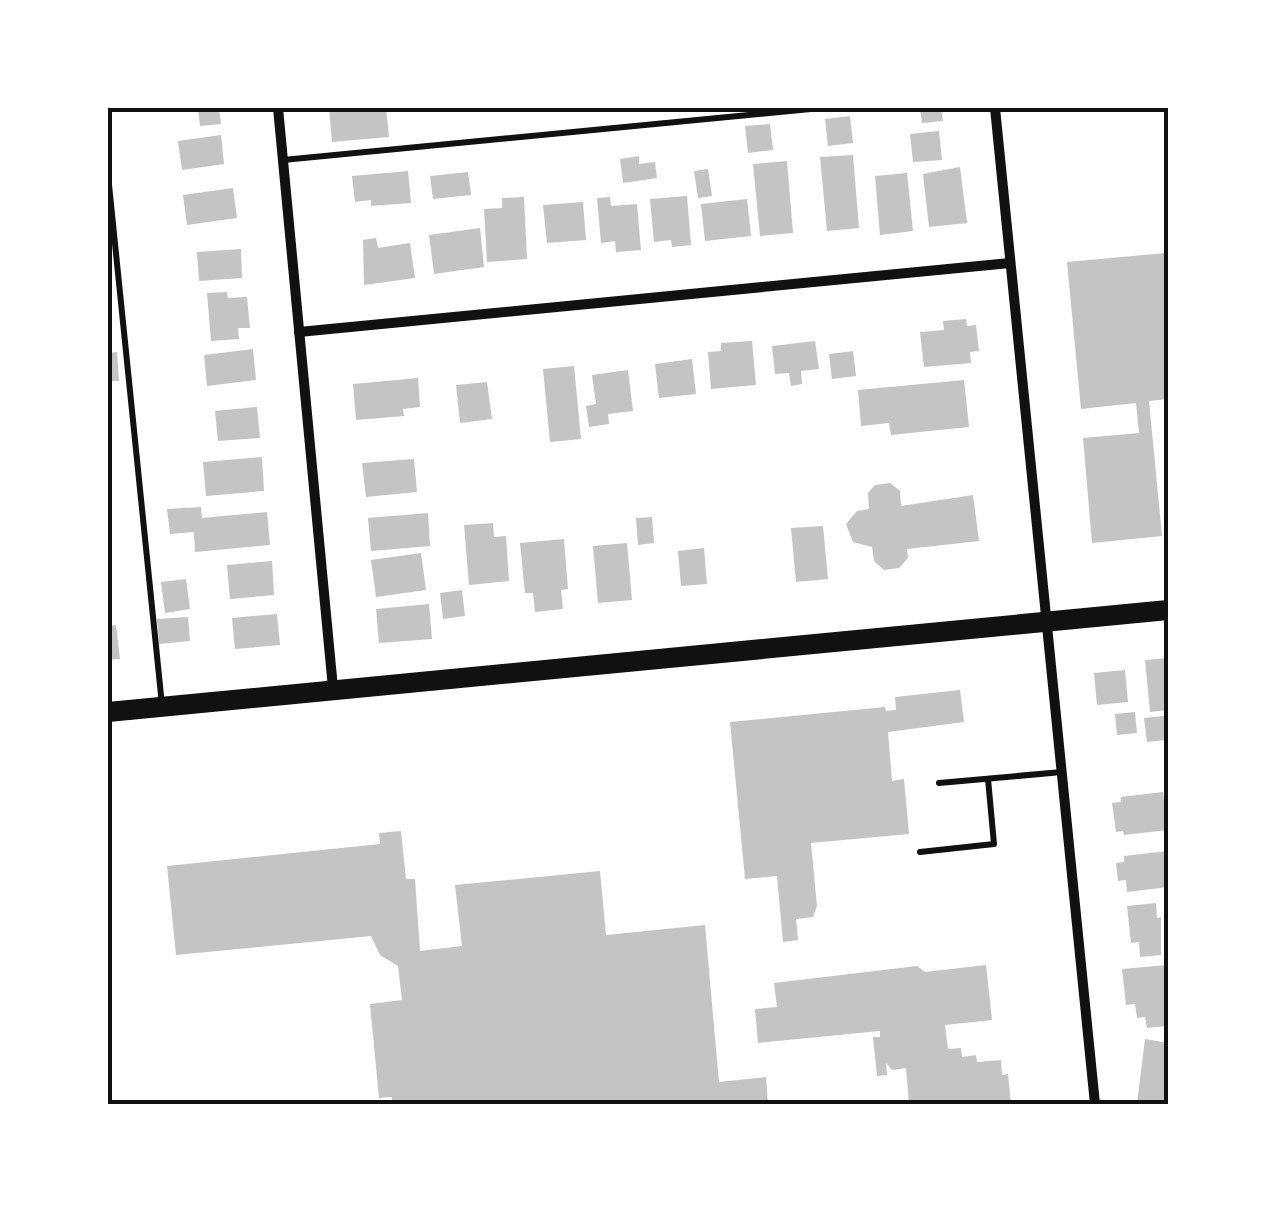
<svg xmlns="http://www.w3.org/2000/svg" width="1276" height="1212" font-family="Commissioner,sans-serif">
<rect width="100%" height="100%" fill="#fff"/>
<!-- building -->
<g fill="#c4c4c4">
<path d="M198,108h21l2,16 -21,2z"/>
<path d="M329,108h57l3,29 -57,5z"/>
<path d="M920,108h21l2,13 -21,2z"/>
<path d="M850,116l3,27 -25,3 -3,-27z"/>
<path d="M770,124l3,26 -25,3 -3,-27z"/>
<path d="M939,131l3,29 -29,2 -3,-28z"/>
<path d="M221,135l3,29 -42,6 -4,-29z"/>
<path d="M853,155l6,73 -32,3 -7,-74z"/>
<path d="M639,156v8l16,-2 2,16 -34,5 -3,-24z"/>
<path d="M787,161l6,72 -33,3 -7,-72z"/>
<path d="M960,167l7,56 -38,4 -6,-53z"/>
<path d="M708,169l4,27 -14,2 -4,-27z"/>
<path d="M408,171l3,32 -40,3v-6l-16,2 -3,-26z"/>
<path d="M468,172l3,23 -38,4 -3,-23z"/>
<path d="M907,173l6,58 -33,4 -5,-59z"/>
<path d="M233,188l4,30 -50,7 -4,-30z"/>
<path d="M687,196l4,49 -19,2 -1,-7 -17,2 -4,-43z"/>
<path d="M524,197l3,62 -40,3 -3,-53 18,-1v-10z"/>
<path d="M610,197l1,9 26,-2 4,46 -25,2 -1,-11 -14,2 -4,-45z"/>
<path d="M747,199l4,37 -46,5 -4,-37z"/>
<path d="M583,202l3,38 -39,3 -4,-38z"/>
<path d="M480,228l4,39 -50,7 -5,-39z"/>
<path d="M376,238l2,10 32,-5 5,35 -51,7 -1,-45z"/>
<path d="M241,249l1,29 -43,3 -2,-29z"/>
<path d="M1165,253l3,146 -19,2 13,135 -70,7 -9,-105 56,-5 -3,-30 -55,6 -14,-147z"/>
<path d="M227,292l1,6 19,-1 3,31h-12l1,11 -28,2 -4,-48z"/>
<path d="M966,319l1,7 9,-1 3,26 -9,1 1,11 -47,4 -4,-35 24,-2 -1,-9z"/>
<path d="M752,341l4,44 -45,4 -3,-37 13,-1v-8z"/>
<path d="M815,341l4,28 -18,2 1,13 -11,2 -2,-13 -14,1 -3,-28z"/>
<path d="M253,349l3,31 -49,6 -3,-31z"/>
<path d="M853,351l3,25 -24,3 -3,-25z"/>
<path d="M117,352l2,29h-11v-28z"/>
<path d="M692,359l4,35 -37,4 -4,-34z"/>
<path d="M574,366l7,73 -31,3 -7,-73z"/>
<path d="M628,370l5,41 -25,3 1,10 -20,3 -3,-21 10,-2 -4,-29z"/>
<path d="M418,378l2,29 -17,2 1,7 -48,4 -3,-36z"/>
<path d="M964,380l5,47 -78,8 -2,-12 -28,3 -3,-36z"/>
<path d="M487,382l5,37 -32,4 -4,-38z"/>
<path d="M257,407l3,31 -42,3 -3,-30z"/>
<path d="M262,457l2,34 -58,5 -3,-34z"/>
<path d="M414,459l3,33 -51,5 -4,-34z"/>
<path d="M890,483l10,8 1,15 72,-11 6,46 -72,8 1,9 -9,10 -15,2 -10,-9 -2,-14 -19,-5 -7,-18 11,-13 12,-2 -1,-16 7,-8z"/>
<path d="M201,507l1,11 65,-6 3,33 -75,7 -1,-20 -24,2 -3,-25z"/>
<path d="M428,513l2,33 -59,5 -3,-33z"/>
<path d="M652,517l2,26 -16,2 -2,-27z"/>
<path d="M493,523l1,14 12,-1 3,45 -40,4 -5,-60z"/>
<path d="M823,526l5,53 -32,3 -5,-54z"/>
<path d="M564,539l4,50 -7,1 2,19 -28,3 -2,-19h-8l-5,-50z"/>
<path d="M627,543l5,57 -34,3 -5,-57z"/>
<path d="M704,548l3,36 -26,2 -3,-35z"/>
<path d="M421,553l5,37 -50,7 -5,-37z"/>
<path d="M272,561l2,34 -44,4 -3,-34z"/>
<path d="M186,579l4,30 -25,4 -4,-31z"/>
<path d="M462,590l3,26 -22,3 -3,-26z"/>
<path d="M429,604l3,35 -53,4 -3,-34z"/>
<path d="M277,614l3,31 -45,4 -3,-31z"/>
<path d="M188,617l2,24 -31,3 -2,-25z"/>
<path d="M116,625l4,34 -12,1v-34z"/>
<path d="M1168,658v52l-18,2 -5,-52z"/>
<path d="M1125,670l3,32 -31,3 -3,-32z"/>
<path d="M960,690l4,32 -76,10 4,49 12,-2 5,55 -98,9 6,63 -4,11 -17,2 2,21 -15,2 -6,-66 -32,3 -15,-157 155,-15 1,4 10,-1 -1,-13z"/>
<path d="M1135,712l2,21 -20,2 -2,-21z"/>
<path d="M1164,716l2,24 -19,2 -3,-24z"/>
<path d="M1163,792l5,38 -44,5 -1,-4 -7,1 -4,-29 9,-1v-5z"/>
<path d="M401,831l5,48h9l5,72 42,-5 -7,-61 145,-14 6,64 99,-10 14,157 47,-5 2,27h-376v-7l-13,1 -9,-94 32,-4 -4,-34 -18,-11 -9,-19 -195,19 -9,-89 213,-22 -1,-11z"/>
<path d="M1168,851v36l-41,5 -1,-12 -8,1 -2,-18 8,-1v-6z"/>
<path d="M1156,903l1,15 4,-1v38l-21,2 -1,-15 -8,1 -4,-37z"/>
<path d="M986,965l6,55 -47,5 3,24 13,-1 1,9 14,-2 1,7 24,-2 1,15 6,-1 3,30h-102l-3,-36 -14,2 -6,-7 1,12 -10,1 -4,-39h7v-6l-122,12 -3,-34 22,-2 -3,-24 143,-17 8,6z"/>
<path d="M1167,965l1,61 -21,2 -2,-11 -8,1 -2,-14 -9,1 -4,-36z"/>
<path d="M1145,1039l23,4v61h-31z"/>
</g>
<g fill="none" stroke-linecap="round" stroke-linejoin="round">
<!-- service -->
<g stroke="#111" stroke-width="6">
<path d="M283,160l538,-52"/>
<path d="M108,175l54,530"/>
<path d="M939,783l123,-11"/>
<path d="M920,852l74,-8 -6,-65"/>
</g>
<!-- minor -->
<g stroke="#111" stroke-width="10">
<path d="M278,108l55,580"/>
<path d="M995,108l100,996"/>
<path d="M299,332l711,-69"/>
</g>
<!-- secondary -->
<path stroke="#111" stroke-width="20" d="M108,712l1060,-102"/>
</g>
<!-- border -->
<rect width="1276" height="1212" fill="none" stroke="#ffffff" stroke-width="220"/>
<rect x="110" y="110" width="1056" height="992" fill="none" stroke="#111" stroke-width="4"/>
</svg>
